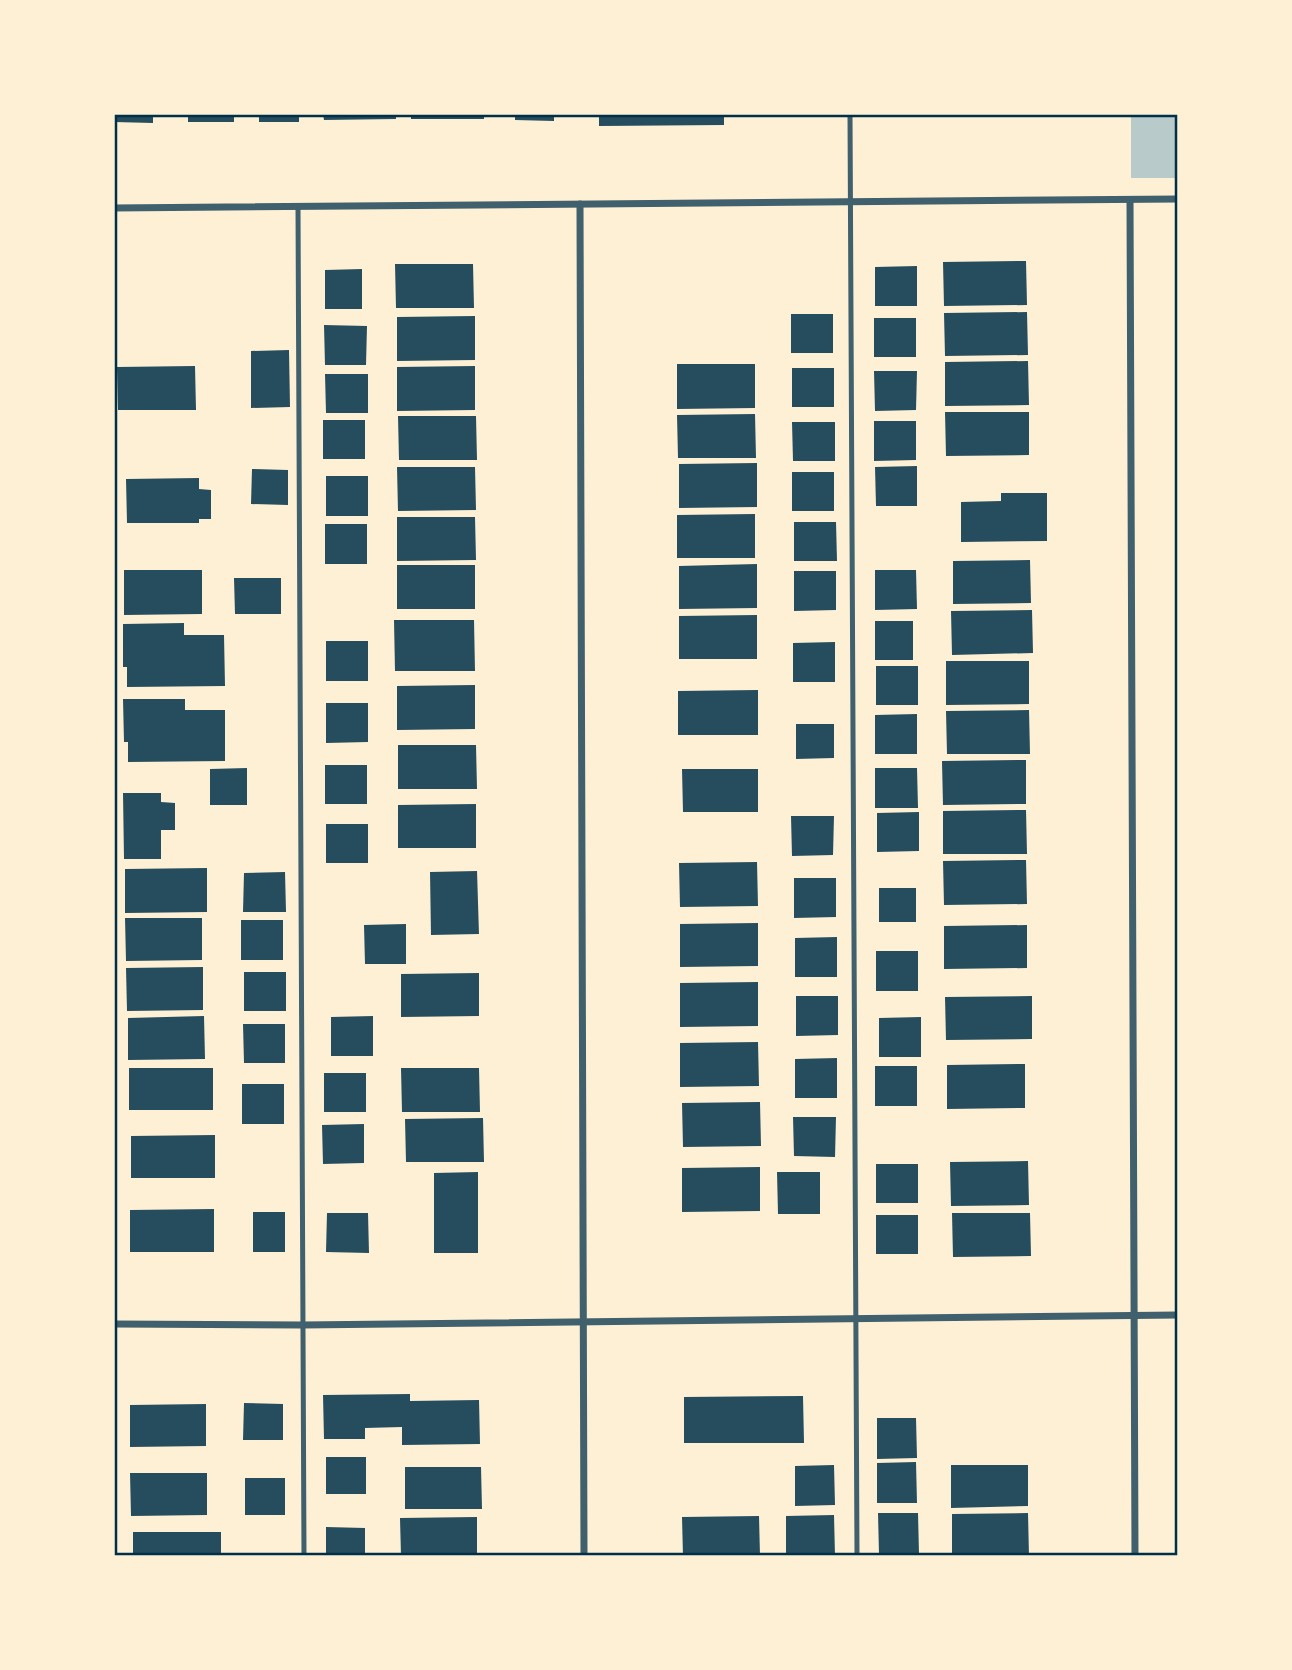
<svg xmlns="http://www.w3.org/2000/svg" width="1292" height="1670" font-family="Roboto,sans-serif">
<rect width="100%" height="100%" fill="#fdf0d5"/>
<!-- green -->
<rect fill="#b9caca" x="1131" y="114" width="47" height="64"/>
<!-- building -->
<g fill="#264d5e">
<path d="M114,114h39v9l-39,-1z"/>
<rect x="188" y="114" width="46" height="8"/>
<rect x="259" y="114" width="40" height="8"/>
<path d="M323,114h73v5l-72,1z"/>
<rect x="411" y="114" width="73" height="5"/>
<path d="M515,114h39v7l-39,-1z"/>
<path d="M599,114h125v11l-125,1z"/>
<path d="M1026,261l1,44 -83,1 -1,-44z"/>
<path d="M395,264h78l1,44h-78z"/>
<path d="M917,266v40h-42v-39z"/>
<path d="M362,269v40h-37v-39z"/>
<path d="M1027,312l1,43 -83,1 -1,-43z"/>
<rect x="791" y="314" width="42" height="39"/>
<path d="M475,316v44l-78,1v-44z"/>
<rect x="874" y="318" width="42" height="39"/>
<path d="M324,325l43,1 -1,39h-41z"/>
<path d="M289,350l1,57 -39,1v-57z"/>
<path d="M1028,361l1,44 -84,1v-44z"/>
<path d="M677,364h78v44l-78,1z"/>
<path d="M195,366l1,44h-78l-1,-43z"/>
<path d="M475,366v44l-78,1v-44z"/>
<rect x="792" y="368" width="42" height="39"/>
<path d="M874,371h43l-1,39 -41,1z"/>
<path d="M325,374h43v39h-42z"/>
<path d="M945,412h84v43l-83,1z"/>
<path d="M755,414l1,44h-78l-1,-43z"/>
<path d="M398,416h78l1,44h-78z"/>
<rect x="323" y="420" width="42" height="39"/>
<path d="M874,421h42v39l-42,1z"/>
<path d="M792,422h43v39h-42z"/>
<path d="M757,463v44l-78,1v-44z"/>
<path d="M917,466v40h-41l-1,-39z"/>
<path d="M397,467h78l1,43 -78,1z"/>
<path d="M252,469l36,1v35l-37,-1z"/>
<rect x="792" y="472" width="42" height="39"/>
<rect x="326" y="476" width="42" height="40"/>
<path d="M199,478v11l12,1v29h-12v4h-72l-1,-44z"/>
<path d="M1001,493h46v48l-86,1v-40l40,-1z"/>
<path d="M755,514v44h-78v-43z"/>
<path d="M397,517h78l1,43 -79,1z"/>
<path d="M794,522h42l1,39h-43z"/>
<rect x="325" y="524" width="42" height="40"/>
<path d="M1030,560l1,43 -78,1v-43z"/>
<path d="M757,564v44l-78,1v-43z"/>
<rect x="397" y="565" width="78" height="44"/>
<path d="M124,570h78v44l-78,1z"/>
<path d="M875,570h41l1,39 -42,1z"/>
<path d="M794,571h42v39l-42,1z"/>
<path d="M234,578h47v36h-46z"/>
<path d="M1032,610l1,43 -81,2 -1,-44z"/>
<path d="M757,615v44h-78v-43z"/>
<path d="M394,620h80l1,51h-80z"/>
<rect x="875" y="621" width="38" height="39"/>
<path d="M184,623v12h40l1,51 -98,1v-20h-4v-43z"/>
<rect x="326" y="641" width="42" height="40"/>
<path d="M835,642v40h-42v-39z"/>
<path d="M946,661h83v43l-83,1z"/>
<rect x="876" y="666" width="42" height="39"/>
<path d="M475,685v44l-78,1v-44z"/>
<path d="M758,690v45h-80v-44z"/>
<path d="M123,699h62v11h40v51l-97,1v-20h-4z"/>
<path d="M326,703h42v39l-42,1z"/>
<path d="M1029,710l1,44h-83l-1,-43z"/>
<path d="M917,714v40h-42v-39z"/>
<path d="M796,724h38v34l-38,1z"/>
<path d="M398,745h78l1,44h-79z"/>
<path d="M1026,760v44l-83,1 -1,-44z"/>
<rect x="325" y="765" width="42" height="39"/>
<path d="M247,768v37h-37v-36z"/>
<path d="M875,768h42l1,40h-43z"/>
<path d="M682,769h76v43h-75z"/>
<path d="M123,793h38v9l14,1v27h-14v29h-37z"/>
<path d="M476,804v44h-78v-43z"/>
<path d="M1026,810l1,44h-84v-43z"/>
<path d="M919,812v39l-42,1v-39z"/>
<path d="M791,816h43l-1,39 -41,1z"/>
<rect x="326" y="824" width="42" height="39"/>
<path d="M1026,860l1,44 -83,1 -1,-44z"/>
<path d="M757,862l1,44 -78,1 -1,-44z"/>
<path d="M207,868v44l-82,1v-44z"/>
<path d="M477,871l2,63 -48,1 -1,-63z"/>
<path d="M285,872l1,40h-43l1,-39z"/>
<path d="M794,878h42v39l-42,1z"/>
<rect x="879" y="888" width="37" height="34"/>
<path d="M125,918h77v42l-76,1z"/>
<rect x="241" y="920" width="42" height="40"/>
<path d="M758,923v43l-78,1v-43z"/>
<path d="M406,924v40h-41l-1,-39z"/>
<path d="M1027,925v43l-83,1v-43z"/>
<path d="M837,937v40h-42v-39z"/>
<rect x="876" y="951" width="42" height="40"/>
<path d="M203,967v43l-76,1 -1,-43z"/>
<rect x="244" y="972" width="42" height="39"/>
<path d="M479,973v43l-78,1v-43z"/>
<path d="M758,982v44l-78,1v-44z"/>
<path d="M796,996h42v39l-42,1z"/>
<path d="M1032,996v43l-86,1 -1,-43z"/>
<path d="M204,1016l1,43 -77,1v-42z"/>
<path d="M373,1016v40h-42v-39z"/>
<path d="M921,1017v40h-42v-39z"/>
<path d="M243,1024h42v39h-41z"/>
<path d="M758,1042l1,44 -79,1v-44z"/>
<path d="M837,1058v40h-42v-39z"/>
<path d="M1025,1064v44l-78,1v-44z"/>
<rect x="875" y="1066" width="42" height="40"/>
<rect x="129" y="1068" width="84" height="42"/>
<path d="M401,1068h78l1,44h-78z"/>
<rect x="324" y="1073" width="42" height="39"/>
<rect x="242" y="1084" width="42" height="40"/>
<path d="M760,1102l1,44 -78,1 -1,-44z"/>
<path d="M793,1117h43l-1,40 -41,-1z"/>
<path d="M483,1118l1,44h-78l-1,-43z"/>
<path d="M364,1124v39l-41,1 -1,-39z"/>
<path d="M215,1135v43h-84v-42z"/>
<path d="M1028,1161l1,44 -78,1 -1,-44z"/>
<rect x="876" y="1164" width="42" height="39"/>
<path d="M760,1167v44l-78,1v-44z"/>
<path d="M478,1172v81h-44v-80z"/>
<path d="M777,1172h43v42h-42z"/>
<path d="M214,1209v43h-84v-42z"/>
<rect x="253" y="1212" width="32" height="40"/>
<path d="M327,1213h41l1,40 -43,-1z"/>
<path d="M952,1213h78l1,43 -78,1z"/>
<rect x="876" y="1215" width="42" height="39"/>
<path d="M410,1394v7l69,-1 1,44 -78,1v-18l-37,1v11h-41l-1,-44z"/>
<path d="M803,1396l1,47h-120v-46z"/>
<path d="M244,1403l39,1v36h-40z"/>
<path d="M206,1404v42l-76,1v-42z"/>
<path d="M877,1418h39l1,40 -40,1z"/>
<rect x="326" y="1457" width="40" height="37"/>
<path d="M916,1462l1,41h-40v-40z"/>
<path d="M834,1465l1,40 -40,1v-40z"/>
<path d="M951,1465h77v41l-77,2z"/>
<path d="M405,1467h76l1,42h-77z"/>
<path d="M130,1473h77v42l-76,1z"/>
<rect x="245" y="1478" width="40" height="37"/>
<path d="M878,1513h40l1,41h-40z"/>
<path d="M1028,1513l1,43h-77v-42z"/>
<path d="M834,1515l1,41h-49v-40z"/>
<path d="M759,1516l1,40h-77l-1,-39z"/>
<path d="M477,1517v39h-76l-1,-38z"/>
<path d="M326,1527l39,1v28h-39z"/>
<rect x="133" y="1532" width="88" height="24"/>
</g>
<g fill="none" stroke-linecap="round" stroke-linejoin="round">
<!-- service -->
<g stroke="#3f606c" stroke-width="5">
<path d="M850,114l7,1442"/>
<path d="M298,206l6,1350"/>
</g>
<!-- minor -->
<g stroke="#3f606c" stroke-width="7">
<path d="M1130,200l5,1356"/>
<path d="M580,204l4,1352"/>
<path d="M114,208l1064,-9"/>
<path d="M114,1324l188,1 876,-10"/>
</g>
</g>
<!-- border -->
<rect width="1292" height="1670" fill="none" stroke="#fdf0d5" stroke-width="231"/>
<rect x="116" y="116" width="1060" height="1438" fill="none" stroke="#003049" stroke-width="2.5"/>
</svg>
